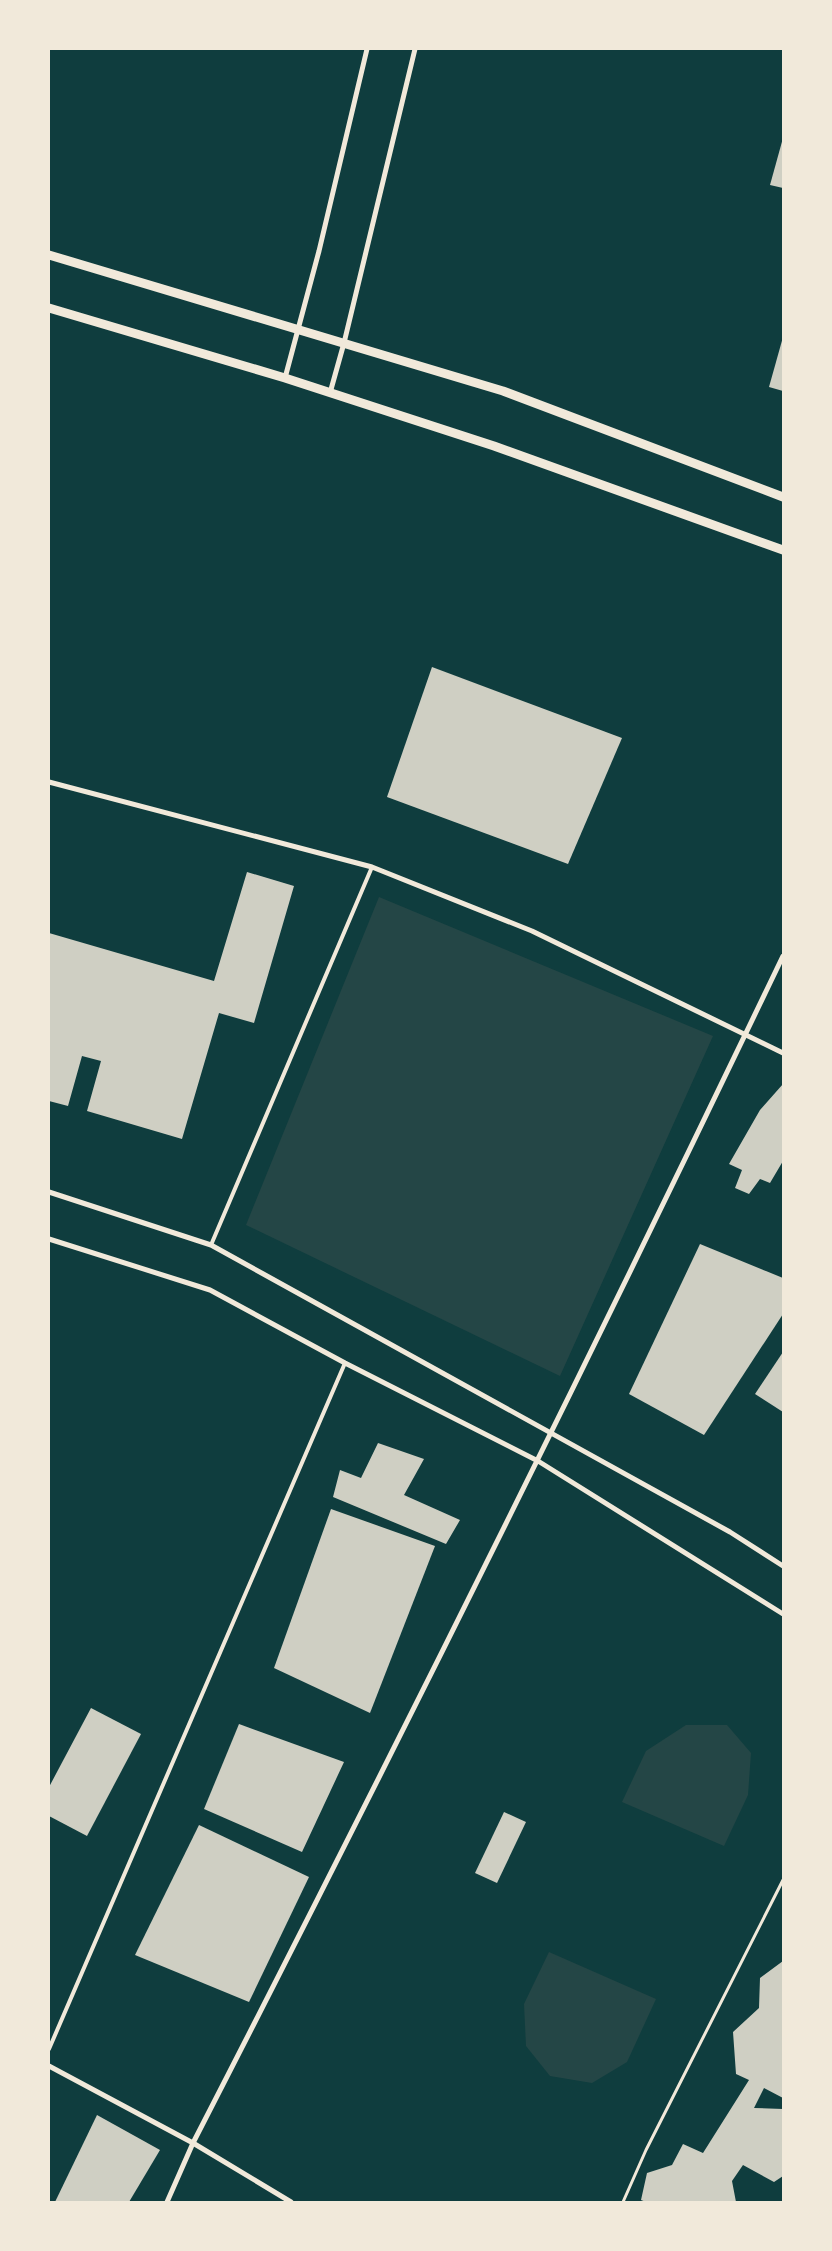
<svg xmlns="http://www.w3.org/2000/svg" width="832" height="2251" font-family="'DejaVu Sans',sans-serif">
<rect width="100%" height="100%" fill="#0f3d3e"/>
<!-- green -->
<g fill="#244646">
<path d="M379,897l334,139 -153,340 -314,-151z"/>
<path d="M686,1725h41l24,28 -3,42 -24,51 -102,-44 24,-51z"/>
<path d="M549,1952l107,47 -29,63 -35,21 -42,-7 -24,-30 -2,-42z"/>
</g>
<!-- building -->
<g fill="#cfcfc3">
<path d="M783,138v50l-13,-3z"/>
<path d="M783,337v54l-14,-4z"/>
<path d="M432,667l190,71 -54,126 -181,-67z"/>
<path d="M247,872l47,14 -40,137 -35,-10 -37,126 -95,-28 14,-50 -19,-5 -14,50 -19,-5v-168l165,48z"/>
<path d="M783,1084v77l-13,22 -10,-4 -11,15 -14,-6 7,-18 -13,-6 31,-54z"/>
<path d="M700,1244l83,34v36l-79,121 -75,-41z"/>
<path d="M783,1352v60l-28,-18z"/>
<path d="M378,1443l46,16 -20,36 56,25 -14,24 -113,-47 7,-27 21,8z"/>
<path d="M331,1509l104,37 -65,167 -96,-45z"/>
<path d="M91,1708l50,26 -54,102 -38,-20v-29z"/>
<path d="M239,1724l105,38 -42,90 -98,-43z"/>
<path d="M504,1812l22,10 -29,61 -22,-10z"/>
<path d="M199,1825l110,52 -60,125 -114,-47z"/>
<path d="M783,1961v137l-19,-10 -10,20 29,1v67l-9,6 -31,-17 -11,16 4,21h-90l-5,-2 6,-27 25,-8 11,-21 20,9 46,-73 -13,-6 -3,-42 26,-24 1,-30z"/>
<path d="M97,2115l63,35 -31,52h-74z"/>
</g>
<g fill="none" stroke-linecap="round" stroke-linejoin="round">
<!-- path -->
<path stroke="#f1e9da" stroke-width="3" d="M623,2202l23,-52 137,-270"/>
<!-- service -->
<g stroke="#f1e9da" stroke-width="4">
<path d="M211,1245l161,-378"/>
<path d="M49,2049l296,-686"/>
</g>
<!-- minor -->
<g stroke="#f1e9da" stroke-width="5">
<path d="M285,378l34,-127 48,-202"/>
<path d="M330,393l14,-50 71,-294"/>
<path d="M49,782l323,85 160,64 251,122"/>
<path d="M49,1192l162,53 519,287 53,34"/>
<path d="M49,1239l161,51 135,73 193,98 245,153"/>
<path d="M49,2066l144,77 98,59"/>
<path d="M167,2202l26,-59c202,-393 399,-789 590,-1187"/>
</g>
<!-- tertiary -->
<g stroke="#f1e9da" stroke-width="9">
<path d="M49,255l454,136 280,106"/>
<path d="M49,308l236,70 209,68 289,104"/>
</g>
</g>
<!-- border -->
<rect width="832" height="2251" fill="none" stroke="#f1e9da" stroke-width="100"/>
</svg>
